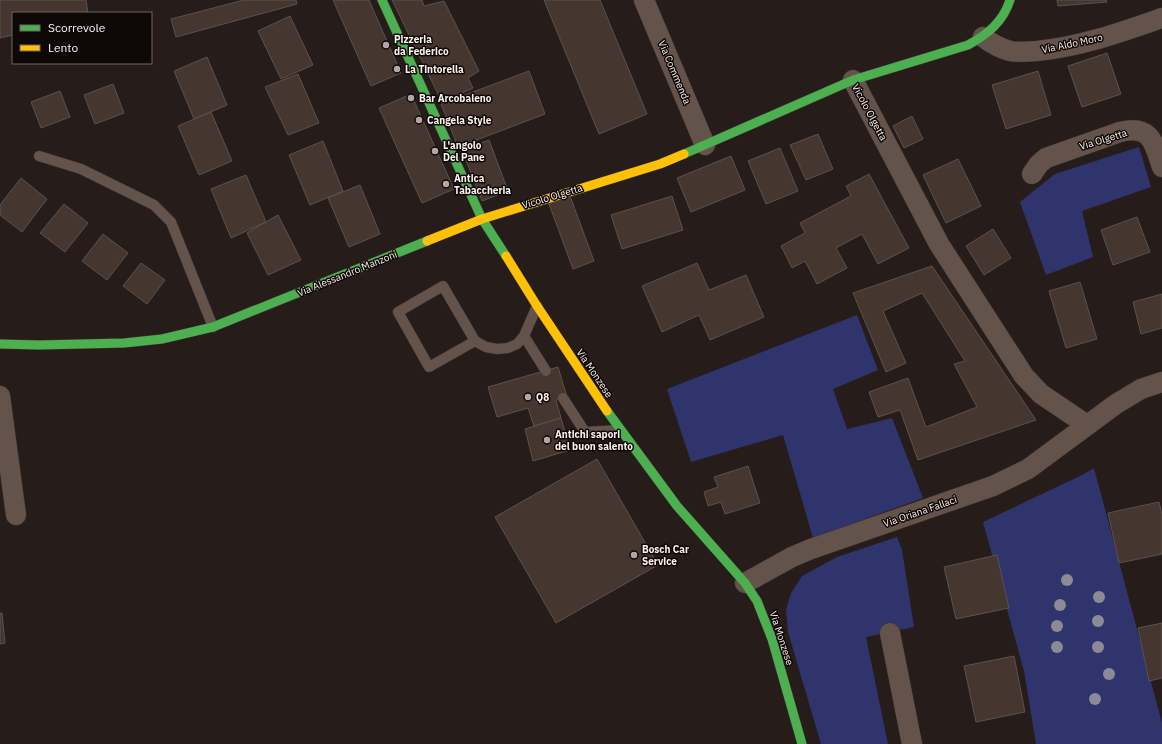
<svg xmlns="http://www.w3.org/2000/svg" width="1162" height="744" font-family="'IBM Plex Sans',sans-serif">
<rect width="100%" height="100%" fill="#261d1a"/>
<!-- green -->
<g fill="#2f346d">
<path d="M1139,147l12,40 -69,24 11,46 -47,18 -26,-73 35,-28z"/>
<path d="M857,315l21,55 -45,19 14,40 45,-11 31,80 -110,40 -30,-103 -92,27 -24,-73z"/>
<path d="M1094,468l68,255v21h-126l-12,-73 -41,-149 99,-47z"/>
<path d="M897,537l5,13 12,77 -48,10 22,107h-67l-33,-112 -2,-22 5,-17 11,-17 35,-19z"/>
</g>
<!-- building -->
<g fill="#463630" stroke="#5a524f">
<path d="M0,0h86l2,13h-75v22l-13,3z"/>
<path d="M244,0h52l1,4 -121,33 -5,-18z"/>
<path d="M333,0h36l32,73 -30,13z"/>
<path d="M392,0h30l2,6 20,-5 35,70 -11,7 5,10 -31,14z"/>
<path d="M544,0h56l47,114 -48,20z"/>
<path d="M1057,0h49l1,2 -49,4z"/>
<path d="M290,16l23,49 -32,14 -23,-48z"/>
<path d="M1107,53l14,41 -39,13 -14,-41z"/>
<path d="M207,57l20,48 -33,14 -20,-48z"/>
<path d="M529,71l16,43 -87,33 -17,-43z"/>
<path d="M1038,71l13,44 -45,14 -14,-44z"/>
<path d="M298,74l21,49 -31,12 -23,-48z"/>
<path d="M113,84l11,29 -29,11 -11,-29z"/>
<path d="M60,91l10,26 -29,11 -10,-26z"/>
<path d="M411,94l43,95 -32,14 -43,-95z"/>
<path d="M211,112l21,49 -33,14 -21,-49z"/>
<path d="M912,116l11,23 -19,9 -11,-22z"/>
<path d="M818,134l15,35 -27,11 -16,-35z"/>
<path d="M489,140l19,51 -26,10 -20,-51z"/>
<path d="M323,141l20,50 -33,14 -21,-50z"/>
<path d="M780,148l18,43 -32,13 -18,-43z"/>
<path d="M731,156l14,34 -54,22 -14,-34z"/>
<path d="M958,159l23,47 -35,17 -23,-48z"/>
<path d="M869,174l40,74 -31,16 -16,-30 -26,14 11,20 -30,16 -12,-23 -13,7 -11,-22 24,-13 -5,-10 51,-27 -5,-10z"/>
<path d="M246,175l20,47 -35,16 -20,-49z"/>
<path d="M21,178l26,21 -25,33 -22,-17v-10z"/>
<path d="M360,185l20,49 -31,13 -21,-49z"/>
<path d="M570,196l24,65 -21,8 -24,-65z"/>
<path d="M672,196l11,34 -61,19 -11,-34z"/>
<path d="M64,204l24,19 -23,29 -25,-19z"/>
<path d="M278,215l23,45 -33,15 -21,-42z"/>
<path d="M1137,217l13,35 -37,13 -12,-35z"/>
<path d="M993,229l18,29 -27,17 -18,-29z"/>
<path d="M103,234l25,19 -21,27 -25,-19z"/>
<path d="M141,263l24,17 -18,24 -24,-18z"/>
<path d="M697,263l12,27 37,-15 18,42 -54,23 -11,-25 -37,17 -20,-46z"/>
<path d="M932,266l104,154 -118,40 -18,-50 -22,7 -9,-25 39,-14 18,49 51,-20 -23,-43 11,-3 -43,-68 -39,18 23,52 -20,9 -33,-79z"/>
<path d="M1080,282l17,57 -31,9 -17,-57z"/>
<path d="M1162,294v34l-21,6 -8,-32z"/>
<path d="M558,367l9,30 -11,3 5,18 -27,8 -6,-18 -31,9 -9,-30z"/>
<path d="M561,418l9,32 -37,11 -8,-32z"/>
<path d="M597,459l61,106 -102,58 -61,-106z"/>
<path d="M748,466l12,37 -35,11 -4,-12 -13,4 -4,-14 14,-5 -4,-10z"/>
<path d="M1159,502l3,12v40l-43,9 -11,-50z"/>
<path d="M997,555l12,53 -53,11 -12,-52z"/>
<path d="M0,613h2l3,30 -5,1z"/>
<path d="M1162,623v55l-13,3 -11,-53z"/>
<path d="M1014,656l11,56 -49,10 -12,-56z"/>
</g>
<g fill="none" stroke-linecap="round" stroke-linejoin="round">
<!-- lane casing -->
<g stroke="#3f3734" stroke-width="11">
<g id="lane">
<path d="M39,156l42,13 73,36 17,17 42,105"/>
<path d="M537,306l-13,30 22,35"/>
<path d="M475,341l-46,26 -31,-55 45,-26 32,55 11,6 11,2 11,-1 9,-4 7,-8"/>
<path d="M563,398l22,34 35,-2"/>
</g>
</g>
<!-- street casing -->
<g stroke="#3f3734" stroke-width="21">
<g id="street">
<path d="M644,0l61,145"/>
<path d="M983,37c9,7 16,11 27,14 9,2 19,0 27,0 43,-4 85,-19 125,-33"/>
<path d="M853,80l86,164 85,132 17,18 46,31"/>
<path d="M1032,174l7,-10 7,-6 74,-26c31,-8 34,11 42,35"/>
<path d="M0,396l16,119"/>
<path d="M745,583l47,-26 19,-8 182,-63 35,-17 88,-65 25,-15 21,-7"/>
<path d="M890,633l22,111"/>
</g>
</g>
<!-- fast casing -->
<g stroke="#3f3734" stroke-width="10">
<g id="fast">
<path d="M382,0l100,219 24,37"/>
<path d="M684,154l169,-74 115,-35c20,-11 35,-23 42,-45"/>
<path d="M0,344l39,1 85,-2 38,-4 51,-12 214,-86"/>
<path d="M607,411l70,95 68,77 12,18 15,38 30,105"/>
</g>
</g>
<!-- slow casing -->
<g stroke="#3f3734" stroke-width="10">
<g id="slow">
<path d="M427,241l55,-22 178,-55 24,-10"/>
<path d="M506,256l31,50 70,105"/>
</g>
</g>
<!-- lane -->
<use href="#lane" stroke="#64534b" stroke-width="10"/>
<!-- street -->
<use href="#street" stroke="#64534b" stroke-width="20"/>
<!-- fast -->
<use href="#fast" stroke="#4caf50" stroke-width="9"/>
<!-- slow -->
<use href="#slow" stroke="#ffc107" stroke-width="9"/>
</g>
<!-- trees -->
<g fill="#8b8a95">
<circle cx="1067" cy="580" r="6"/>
<circle cx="1099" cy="597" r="6"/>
<circle cx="1060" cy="605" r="6"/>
<circle cx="1098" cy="621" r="6"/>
<circle cx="1057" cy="626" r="6"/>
<circle cx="1057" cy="647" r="6"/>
<circle cx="1098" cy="647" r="6"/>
<circle cx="1109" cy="674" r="6"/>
<circle cx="1095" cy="699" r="6"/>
</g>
<!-- markers -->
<g fill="#b2a7a4" stroke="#0e0806" stroke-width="1.5">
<circle cx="386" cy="45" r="4"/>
<circle cx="397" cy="69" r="4"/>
<circle cx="411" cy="98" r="4"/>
<circle cx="419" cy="120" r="4"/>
<circle cx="435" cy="151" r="4"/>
<circle cx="446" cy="184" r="4"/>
<circle cx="528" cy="397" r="4"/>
<circle cx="547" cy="440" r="4"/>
<circle cx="634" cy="555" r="4"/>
</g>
<g text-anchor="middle" stroke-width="3" stroke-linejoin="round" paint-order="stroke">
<!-- poi labels -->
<g font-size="10" font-weight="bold" fill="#fdf2ee" stroke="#0e0806" text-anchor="start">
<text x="394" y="43">Pizzeria<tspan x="394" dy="12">da Federico</tspan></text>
<text x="405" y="73">La Tintorella</text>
<text x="419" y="102">Bar Arcobaleno</text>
<text x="427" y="124">Cangela Style</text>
<text x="443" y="149">L'angolo<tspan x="443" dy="12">Del Pane</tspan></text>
<text x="454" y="182">Antica<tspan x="454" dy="12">Tabaccheria</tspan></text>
<text x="536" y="401">Q8</text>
<text x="555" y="438">Antichi sapori<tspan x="555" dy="12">del buon salento</tspan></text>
<text x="642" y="553">Bosch Car<tspan x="642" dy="12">Service</tspan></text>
</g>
<!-- street labels -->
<g font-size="10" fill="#fdf2ee" stroke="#0e0806">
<text transform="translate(1072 43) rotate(-12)" y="4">Via Aldo Moro</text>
<text transform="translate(675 72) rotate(67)" y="4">Via Commenda</text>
<text transform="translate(870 112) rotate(62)" y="4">Vicolo Olgetta</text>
<text transform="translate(1103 139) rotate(-17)" y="4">Via Olgetta</text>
<text transform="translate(552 196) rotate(-17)" y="4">Vicolo Olgetta</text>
<text transform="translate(347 273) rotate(-22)" y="4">Via Alessandro Manzoni</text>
<text transform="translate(595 373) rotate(56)" y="4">Via Monzese</text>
<text transform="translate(920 511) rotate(-19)" y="4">Via Oriana Fallaci</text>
<text transform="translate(782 638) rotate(72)" y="4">Via Monzese</text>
</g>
</g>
<!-- legend -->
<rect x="12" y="12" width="140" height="52" fill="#0e0806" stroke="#6e6663"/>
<rect x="20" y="25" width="20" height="6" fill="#4caf50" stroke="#6e6663"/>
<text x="48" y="32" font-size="12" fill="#fdf2ee">Scorrevole</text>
<rect x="20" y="45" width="20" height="6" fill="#ffc107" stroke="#6e6663"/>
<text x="48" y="52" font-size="12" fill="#fdf2ee">Lento</text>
</svg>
